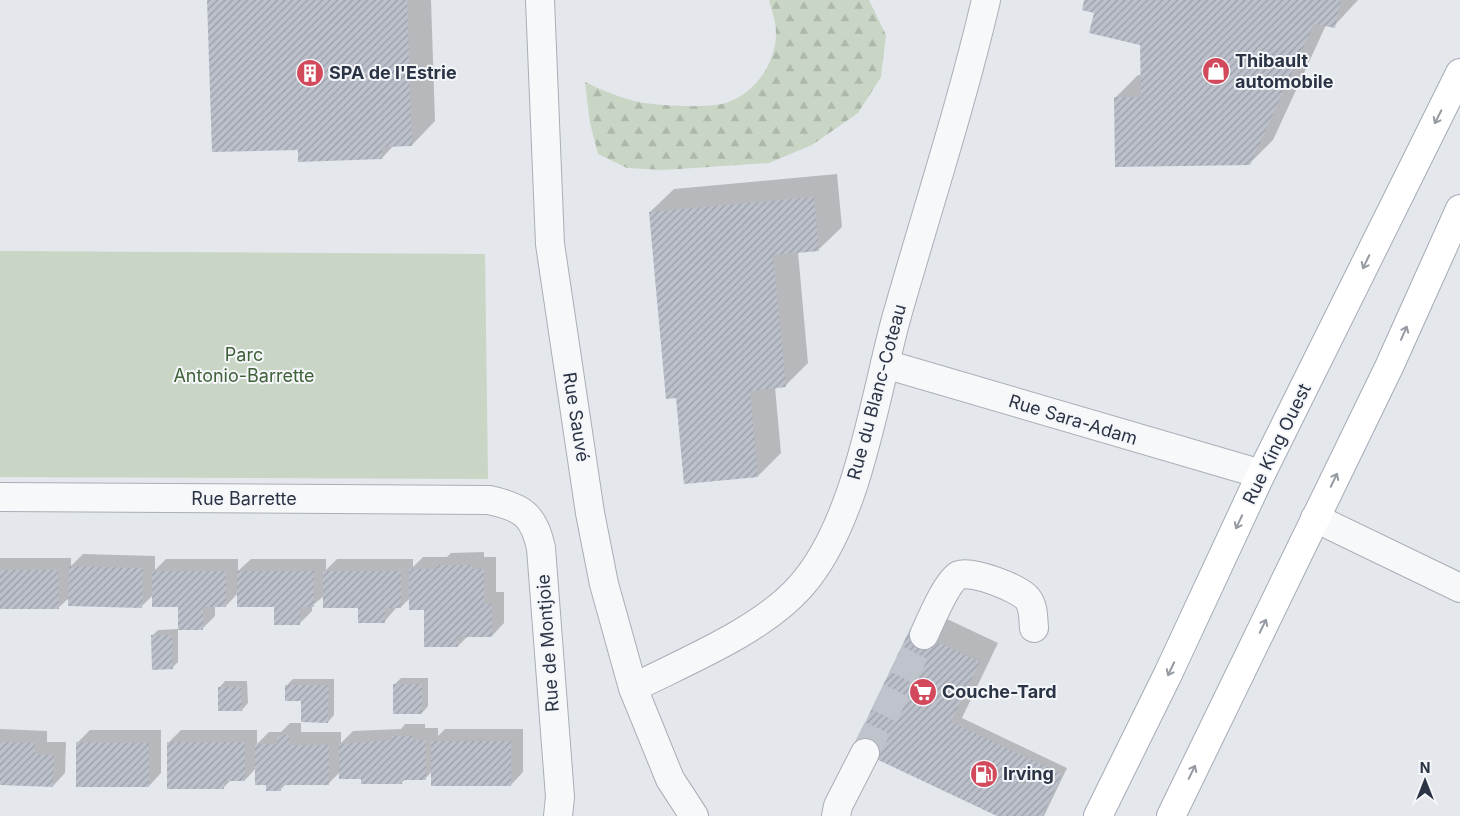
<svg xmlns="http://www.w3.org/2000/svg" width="1460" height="816" font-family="Inter,sans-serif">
<defs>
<pattern id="forest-firs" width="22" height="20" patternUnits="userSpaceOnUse" patternTransform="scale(1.25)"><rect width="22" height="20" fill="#c9d6c5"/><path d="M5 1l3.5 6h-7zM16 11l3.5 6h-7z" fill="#adb8ab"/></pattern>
<pattern id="building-hatch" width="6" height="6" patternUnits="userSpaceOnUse" patternTransform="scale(1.25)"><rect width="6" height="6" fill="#bbc0ca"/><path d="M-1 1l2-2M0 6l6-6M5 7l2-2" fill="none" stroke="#989da6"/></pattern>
</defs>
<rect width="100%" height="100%" fill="#e4e7ec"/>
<!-- forest -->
<path fill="url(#forest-firs)" d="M769,0h100l17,35 -5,42 -23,36 -46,32 -43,18 -105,7 -37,-2 -29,-14 -8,-31 -5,-41c21,10 44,20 68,22 19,2 55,4 73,-1 29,-10 50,-39 50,-70 0,-11 -4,-22 -7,-33z"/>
<!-- park -->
<path fill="#c9d6c5" d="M0,251l485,3 3,225 -488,-2z"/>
<!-- shadow -->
<g fill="#0003">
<path d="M208,0h223l4,121 -23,24h-18l-12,13 -83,-10z"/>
<path d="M1086,0h272l-24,26 -8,-1 -53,115 -24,24 -134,-66 23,-23h4l-1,-31 -45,-32z"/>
<path d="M837,174l5,53 -24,23 -20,2 10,111 -23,23 -10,1 6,66 -23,23 -73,7 -8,-87 -27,-184 24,-23z"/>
<path d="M484,552v5h12v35h8v31l-12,13h-24l-10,10 -33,-37 -14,-12 -10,10h-4l-13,15 -25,-15 -34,-12 -13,11v5l-13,13 -24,-18 -37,-13 -12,13h-11v10l-12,12 -24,-22 -26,-11 -12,12 -71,-10 -12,11h-58v-50h71v8l12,-12 72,2v14l11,-11h72v12l13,-12h75v11l11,-11h76v8l10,-10h24l4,-4z"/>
<path d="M930,611l68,32 -36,75 105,50 -23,48h-44l-145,-69 56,-118z"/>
<path d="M178,629v33l-6,6 -20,-32 6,-6z"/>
<path d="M401,678h27v28l-6,7 -27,-29z"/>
<path d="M293,679h41v36l-6,7 -41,-37z"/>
<path d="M225,681h22l1,22 -6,7 -23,-22z"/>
<path d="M290,723h11v9h40v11l12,-12 48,-2 4,-5h20v4h13v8l7,-7h78v43l-12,13 -79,-14 -7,8h-19l-5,4 -61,-11 -12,12h-42l-6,6 -13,-6 -11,-16 -11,12h-14l-8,8 -55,-45 13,-13h76v14l12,-12h12z"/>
<path d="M0,729l47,2v11h19l-1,31 -12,13 -53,-2z"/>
<path d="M90,730h71v43l-12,13 -72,-43z"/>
</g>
<!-- building -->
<g fill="url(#building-hatch)">
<path d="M207,0h200l5,146 -30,1v12l-84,3v-12l-86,2z"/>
<path d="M1084,0h257l-6,28 -21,-4 -64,141 -135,2 -1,-70h27l-1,-52 -51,-12 5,-20 -12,-3z"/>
<path d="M814,197l5,54 -46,4 13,132 -36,4 8,86 -74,7 -8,-86 -10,1 -17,-187z"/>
<path d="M437,565h35v4h12v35h8v33h-34v10h-34v-37h-15v-41h28z"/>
<path d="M69,566l74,2 -1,40 -74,-2z"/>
<path d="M0,570h58l1,39h-59z"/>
<path d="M152,571h74v36h-23v23h-25v-23h-26z"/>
<path d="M237,571h77v36h-14v18h-26v-18h-37z"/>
<path d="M323,571h78v37h-16v15h-27v-15h-35z"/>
<path d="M910,629l70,33 -29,60 111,52 -20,42h-45l-144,-68z"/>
<path d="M151,635h21l1,34 -21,1z"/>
<rect x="393" y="684" width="29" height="30"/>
<path d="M285,685h44l-1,38 -27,-1v-21h-16z"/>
<path d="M218,687h23l1,24h-24z"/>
<path d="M277,735h12v10h40v40h-48v6h-15v-6h-11v-41h22z"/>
<path d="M392,736h21v4h13v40h-24v4h-41v-5h-22v-35l53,-4z"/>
<rect x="431" y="741" width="80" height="45"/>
<path d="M0,742l35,1v11l19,1 -1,32 -53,-2z"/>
<path d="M76,742l73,1v44h-73z"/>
<path d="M167,742h78v39h-21v8h-57z"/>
</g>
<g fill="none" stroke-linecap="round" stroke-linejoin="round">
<!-- minor-tunnel -->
<path stroke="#bfc3cb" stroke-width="28" stroke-dasharray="28 14" stroke-linecap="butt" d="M865,753l59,-118"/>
<!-- minor casing -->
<g stroke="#a9aeb7" stroke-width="30">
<g id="minor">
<path d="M540,0l10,244 40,269 14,71 29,104 37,91 24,37"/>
<path d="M885,364l376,110"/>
<path d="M0,497l489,3c33,7 45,15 52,48l19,249 -2,19"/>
<path d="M1315,518l145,70"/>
<path d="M924,635c6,-13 23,-54 35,-60 13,-5 59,13 68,23 7,8 6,20 7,30"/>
<path d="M633,688c53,-27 128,-57 167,-101 57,-63 74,-187 96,-268 30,-106 65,-212 90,-319"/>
<path d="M836,816l2,-10 27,-53"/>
</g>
</g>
<!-- major casing -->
<g stroke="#a3abb8" stroke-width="30">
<g id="major">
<path d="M1098,816l70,-142 93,-200 199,-401"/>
<path d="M1171,816l218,-449 71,-158"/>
</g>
</g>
<!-- minor -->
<use href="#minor" stroke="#f7f8fa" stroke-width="28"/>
<!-- major -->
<use href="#major" stroke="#fff" stroke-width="28"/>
</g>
<!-- one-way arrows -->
<defs><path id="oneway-shaft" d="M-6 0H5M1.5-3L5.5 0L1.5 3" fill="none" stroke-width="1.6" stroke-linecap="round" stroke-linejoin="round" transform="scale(1.25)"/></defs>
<g stroke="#959aa2">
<use href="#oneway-shaft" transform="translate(1438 117) rotate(117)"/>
<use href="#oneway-shaft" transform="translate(1366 262) rotate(116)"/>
<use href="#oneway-shaft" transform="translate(1404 333) rotate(-66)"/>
<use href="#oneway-shaft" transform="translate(1334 480) rotate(-64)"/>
<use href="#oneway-shaft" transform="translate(1239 522) rotate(115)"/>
<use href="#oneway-shaft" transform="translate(1263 626) rotate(-64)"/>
<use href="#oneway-shaft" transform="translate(1171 669) rotate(115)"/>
<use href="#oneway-shaft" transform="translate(1192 772) rotate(-64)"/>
</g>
<!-- icons -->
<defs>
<g id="shop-disc" transform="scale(1.4375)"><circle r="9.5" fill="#d1495b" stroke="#f4f6f9"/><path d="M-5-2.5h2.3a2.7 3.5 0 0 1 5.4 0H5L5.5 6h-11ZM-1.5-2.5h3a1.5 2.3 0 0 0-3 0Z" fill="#fff"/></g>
<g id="building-disc" transform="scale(1.4375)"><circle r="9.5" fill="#d1495b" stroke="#f4f6f9"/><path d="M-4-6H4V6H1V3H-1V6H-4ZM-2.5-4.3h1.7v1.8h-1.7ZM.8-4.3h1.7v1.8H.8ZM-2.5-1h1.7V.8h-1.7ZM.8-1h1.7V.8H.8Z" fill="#fff"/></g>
<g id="supermarket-disc" transform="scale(1.4375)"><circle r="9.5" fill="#d1495b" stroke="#f4f6f9"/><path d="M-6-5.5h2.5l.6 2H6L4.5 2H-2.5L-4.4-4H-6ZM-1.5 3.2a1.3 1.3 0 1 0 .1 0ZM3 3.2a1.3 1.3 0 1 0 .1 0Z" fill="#fff"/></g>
<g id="fuel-disc" transform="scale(1.4375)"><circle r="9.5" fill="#d1495b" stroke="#f4f6f9"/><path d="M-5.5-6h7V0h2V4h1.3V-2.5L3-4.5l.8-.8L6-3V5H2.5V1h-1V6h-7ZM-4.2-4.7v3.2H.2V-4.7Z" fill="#fff"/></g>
</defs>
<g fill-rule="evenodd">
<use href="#shop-disc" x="1216" y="71"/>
<use href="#building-disc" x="310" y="73"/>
<use href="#supermarket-disc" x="923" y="692"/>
<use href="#fuel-disc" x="984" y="774"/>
</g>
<g text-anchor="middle" stroke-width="4" stroke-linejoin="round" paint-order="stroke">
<!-- poi labels -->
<g font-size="18" font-weight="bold" fill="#2b3445" stroke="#f4f6f9" text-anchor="start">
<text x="1235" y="67">Thibault<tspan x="1235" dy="21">automobile</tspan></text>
<text x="329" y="79">SPA de l'Estrie</text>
<text x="942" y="698">Couche-Tard</text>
<text x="1003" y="780">Irving</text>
</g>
<!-- park labels -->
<g font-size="18" fill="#3f6138" stroke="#f4f6f9">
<text x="244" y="361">Parc<tspan x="244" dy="21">Antonio-Barrette</tspan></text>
</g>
<!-- street labels -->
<g font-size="18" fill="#2b3445" stroke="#f4f6f9">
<text transform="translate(877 392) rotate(-75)" y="6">Rue du Blanc-Coteau</text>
<text transform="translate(576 417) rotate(81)" y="6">Rue Sauvé</text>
<text transform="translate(1073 420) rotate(17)" y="6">Rue Sara-Adam</text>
<text transform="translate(1277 444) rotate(-64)" y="6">Rue King Ouest</text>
<text x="244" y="505">Rue Barrette</text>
<text transform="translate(548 643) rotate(-94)" y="6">Rue de Montjoie</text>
</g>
</g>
<!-- north arrow -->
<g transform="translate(1425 781)" stroke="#f4f6f9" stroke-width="4" paint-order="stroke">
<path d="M0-4L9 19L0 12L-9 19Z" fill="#2b3445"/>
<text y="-8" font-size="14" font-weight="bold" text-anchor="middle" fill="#2b3445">N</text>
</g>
</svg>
